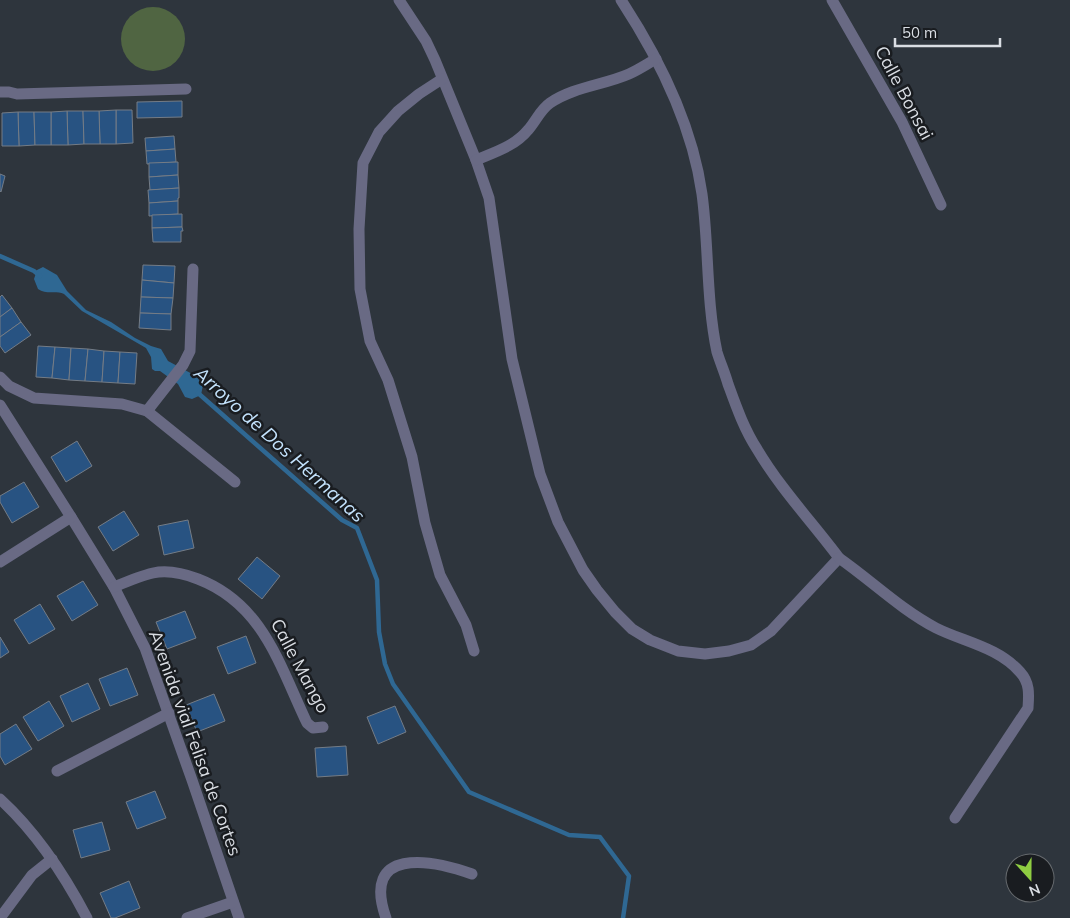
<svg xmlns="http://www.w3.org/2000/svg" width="1070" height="918" font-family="Mulish,sans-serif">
<rect width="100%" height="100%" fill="#2e353d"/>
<!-- green -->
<circle fill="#506542" cx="153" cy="39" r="32"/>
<!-- water -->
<path fill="#2f6893" d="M43,267l14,8 10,16 19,19 25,12 24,16 16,8 10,3 7,12 28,15 7,9 -2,10 -9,4 -7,-2 -7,-13 -18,-13h-5l-3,-2 -1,-12 -5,-9 -64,-37 -18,-17c-8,-4 -18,1 -26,-5l-4,-10 3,-9z"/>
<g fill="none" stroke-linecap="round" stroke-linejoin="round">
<!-- stream -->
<g stroke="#2f6893" stroke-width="4.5">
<path d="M0,256l34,15 6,5"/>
<path d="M198,393l144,127 15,8 20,52 2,52 6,32 8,20 76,108 100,43 31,2 29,39 -6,42"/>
</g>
</g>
<!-- building -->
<g fill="#285382" stroke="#747c86">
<path d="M182,101v16l-45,1v-16z"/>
<path d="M116,110h16l1,33 -17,1z"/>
<path d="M116,110v34h-16l-1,-33z"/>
<path d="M67,111h16l1,33 -16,1z"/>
<path d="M67,111l1,34h-17v-33z"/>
<path d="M83,111h16l1,33h-16z"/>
<path d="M18,112h16l1,33 -16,1z"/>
<path d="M18,112l1,34h-17v-33z"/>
<path d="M34,112h17v33h-16z"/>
<path d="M174,136l1,13 -29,2 -1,-13z"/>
<path d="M175,149l1,13 -29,2 -1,-13z"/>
<path d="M178,162v13l-29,2v-14z"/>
<path d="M0,174l5,2 -4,16 -1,-1z"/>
<path d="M178,175l1,13 -29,2 -1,-13z"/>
<path d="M179,188v10h-1v3l-29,2 -1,-13z"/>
<path d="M178,201v13l-29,2v-13z"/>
<path d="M182,214v13l-30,1v-13z"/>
<path d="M182,227l1,4h-2v11h-28l-1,-14z"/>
<path d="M143,265l32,1 -1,17 -32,-3z"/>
<path d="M142,280l32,3 -1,15 -32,-1z"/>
<path d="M2,295l10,13 -12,9v-20z"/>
<path d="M141,297l32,1 -2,16 -31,-1z"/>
<path d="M12,308l9,14 -21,15v-20z"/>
<path d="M140,313l31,1v16l-32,-2z"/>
<path d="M21,322l10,13 -26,18 -5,-7v-9z"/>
<path d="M38,346l17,1 -3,31 -16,-1z"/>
<path d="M55,347l16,1 -2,32 -17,-2z"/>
<path d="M71,348l17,1 -3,32 -16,-1z"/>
<path d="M88,349l16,2 -2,31 -17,-1z"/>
<path d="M104,351l16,1 -2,31 -16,-1z"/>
<path d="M120,352l17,1 -2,31 -17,-1z"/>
<path d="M77,441l15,25 -26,16 -15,-25z"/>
<path d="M24,482l15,25 -27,16 -12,-21v-6z"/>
<path d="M124,511l15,24 -26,16 -15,-24z"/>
<path d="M188,520l6,28 -30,7 -6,-29z"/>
<path d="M257,557l23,19 -18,23 -24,-20z"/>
<path d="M83,581l15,24 -26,16 -15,-25z"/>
<path d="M40,604l15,25 -26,15 -15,-24z"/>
<path d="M185,611l11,27 -29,11 -11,-27z"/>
<path d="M246,636l10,27 -28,11 -11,-27z"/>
<path d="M0,637l9,15 -9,6z"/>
<path d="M127,668l11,27 -28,11 -11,-27z"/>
<path d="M88,683l12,26 -28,13 -12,-26z"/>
<path d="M214,694l11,27 -28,11 -11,-27z"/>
<path d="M49,701l15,25 -26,15 -15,-24z"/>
<path d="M395,706l11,26 -28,12 -11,-27z"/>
<path d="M16,724l16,25 -27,16 -5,-9v-22z"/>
<path d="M346,746l2,29 -31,2 -2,-29z"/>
<path d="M155,791l11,27 -29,11 -11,-27z"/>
<path d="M102,822l8,28 -29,8 -8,-28z"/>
<path d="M129,881l11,27 -25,10h-4l-11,-25z"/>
</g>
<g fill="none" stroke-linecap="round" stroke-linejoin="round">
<!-- street -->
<g stroke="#696a84" stroke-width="11">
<path d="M399,0l27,41 9,19 41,100 13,38 23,161 28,115 18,48 25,48 14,20 18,22 17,17 18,11 28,11 27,3 24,-3 22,-6 20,-14 68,-73c-27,-36 -59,-70 -82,-109 -13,-20 -21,-43 -29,-65 -3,-11 -8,-22 -11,-32 -11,-52 -8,-106 -15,-158 -10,-71 -43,-136 -81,-194"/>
<path d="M832,0l70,122 39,83"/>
<path d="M442,79l-23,15 -21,17 -19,21 -16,31 -4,66 1,60 10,52 18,39 24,77 13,66 15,52 26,50 8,26"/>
<path d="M0,92h9l8,2 169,-5"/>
<path d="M476,160c19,-8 39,-14 52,-30 8,-9 12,-20 22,-27 23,-16 54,-18 79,-29 9,-4 18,-10 27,-15"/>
<path d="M0,377l9,9 25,12 88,6 25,7 88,71"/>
<path d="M0,405l71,112 43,70 31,61 47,132 47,138"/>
<path d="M147,411l36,-46 7,-14 3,-82"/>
<path d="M839,558c33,23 61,51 97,70 28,14 62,19 84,44 10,11 9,22 8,36l-73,110"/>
<path d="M0,562l71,-45"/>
<path d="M114,587c12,-5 26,-11 39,-14 14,-3 32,1 45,6 65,25 81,85 109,144l6,5 10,-1"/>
<path d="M57,771l112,-58"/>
<path d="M0,799c36,33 64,75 87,119"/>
<path d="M0,918l32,-43 20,-16"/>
<path d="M187,918l46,-16"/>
<path d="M386,918c-25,-71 44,-59 86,-44"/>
</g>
</g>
<g text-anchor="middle" stroke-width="5" stroke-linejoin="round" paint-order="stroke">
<!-- street labels -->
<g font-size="18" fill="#dadee4" stroke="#191c20">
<text transform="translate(904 93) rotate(62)" y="6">Calle Bonsai</text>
<text transform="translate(300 666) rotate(62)" y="6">Calle Mango</text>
<text transform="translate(195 743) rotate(70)" y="6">Avenida vial Felisa de Cortes</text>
</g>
<!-- water labels -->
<g font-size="19" font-style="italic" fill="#c4e3fd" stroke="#191c20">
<text transform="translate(280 444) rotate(42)" y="7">Arroyo de Dos Hermanas</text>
</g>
</g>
<!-- north arrow -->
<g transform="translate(1030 878) rotate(159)"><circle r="24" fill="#191c20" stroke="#666a6e"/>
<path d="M0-4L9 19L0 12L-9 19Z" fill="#8fcd42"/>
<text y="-8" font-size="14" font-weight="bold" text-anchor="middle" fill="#dadee4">N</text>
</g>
<!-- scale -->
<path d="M895 38v8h105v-8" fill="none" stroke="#dadee4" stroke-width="2.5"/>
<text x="902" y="38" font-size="15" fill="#dadee4" stroke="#191c20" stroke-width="4" paint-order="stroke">50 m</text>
</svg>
